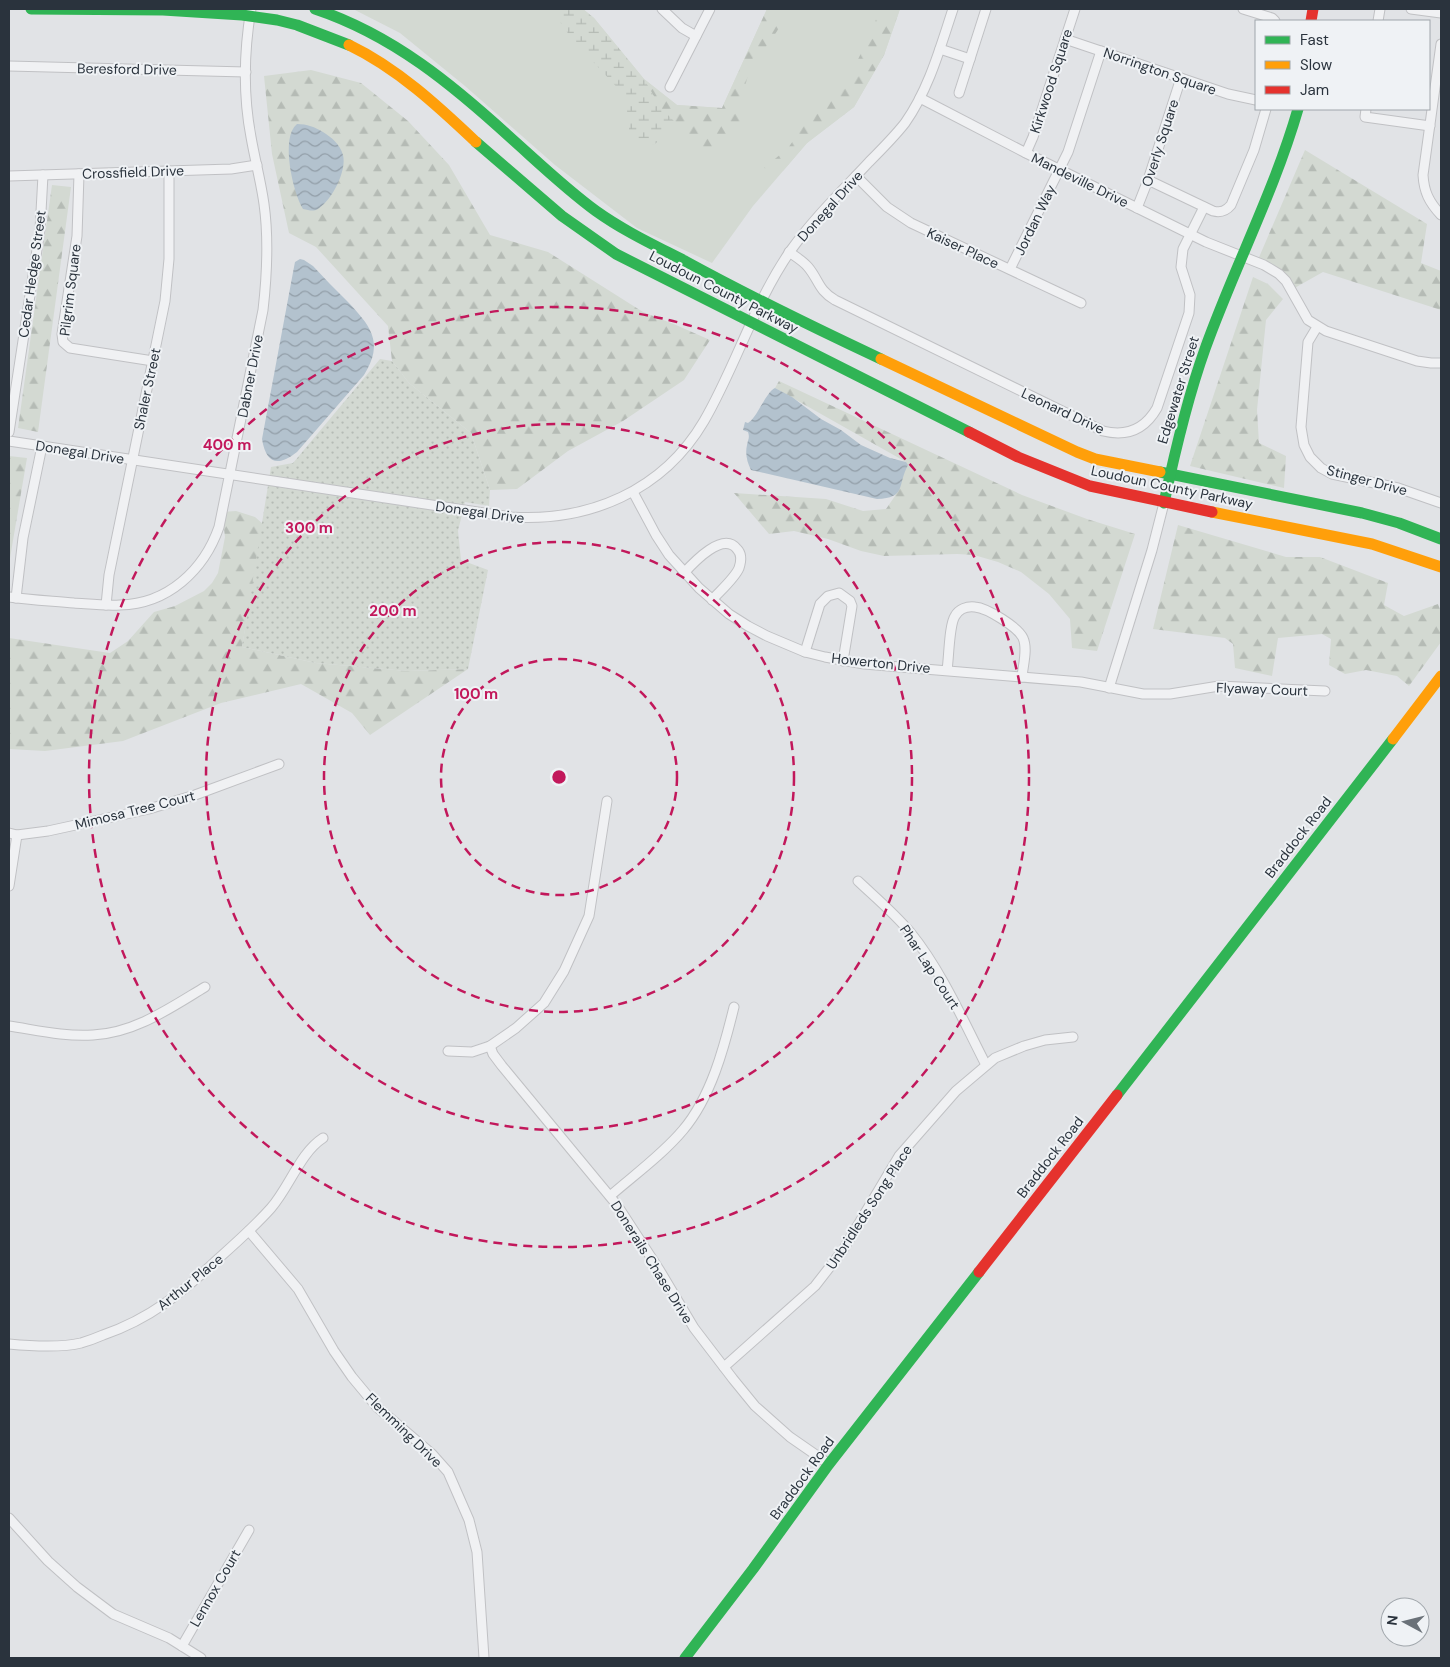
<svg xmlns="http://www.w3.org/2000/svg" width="1450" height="1667" font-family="'DM Sans',sans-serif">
<defs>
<pattern id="forest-firs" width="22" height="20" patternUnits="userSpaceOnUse" patternTransform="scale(1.25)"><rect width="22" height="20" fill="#d3d9d2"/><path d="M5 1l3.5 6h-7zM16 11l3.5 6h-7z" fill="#b5bbb5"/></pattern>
<pattern id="wetland-marsh" width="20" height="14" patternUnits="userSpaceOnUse" patternTransform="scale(1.25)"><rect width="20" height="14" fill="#d3d9d2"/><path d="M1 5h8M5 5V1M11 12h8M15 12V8" fill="none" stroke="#b5bbb5"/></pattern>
<pattern id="park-dots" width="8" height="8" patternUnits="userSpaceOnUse" patternTransform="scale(1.25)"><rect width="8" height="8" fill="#d3d9d2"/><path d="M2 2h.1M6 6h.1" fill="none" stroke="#b5bbb5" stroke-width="1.8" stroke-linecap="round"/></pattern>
<pattern id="water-waves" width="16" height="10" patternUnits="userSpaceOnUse" patternTransform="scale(1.25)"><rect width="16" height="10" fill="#b3c2ce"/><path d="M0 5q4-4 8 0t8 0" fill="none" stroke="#929ea8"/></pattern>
</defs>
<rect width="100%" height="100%" fill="#e1e3e6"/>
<!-- green -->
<path fill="#d3d9d2" d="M353,9h230l11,9 50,61 33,26 45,3 45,-99h133l-16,46 -30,52 -47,36 -54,63 -41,57 -75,-35 -82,-63 -90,-79 -65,-53z"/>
<!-- forest -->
<g fill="url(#forest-firs)">
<path d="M767,9h16l-2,5 -2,14 -11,17 -15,13 -10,35 -3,34 -14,15 -22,9 -31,-22 1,-7 -14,-15 -16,-28 33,26 45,3z"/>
<path d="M880,9h20l-16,46 -30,52 -47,36 -24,28 -19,-3 24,-20 15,-21 13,-26 23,-16 13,-13 20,-42z"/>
<path d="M311,70l50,13 47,38 41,44 41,70 58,17 95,60 33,13 34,15 -26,40 -61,41 -55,30 -51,38 -27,1 -19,-57 -62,-50 -17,-22 -4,-35 -72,-79 -27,-14 -17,-79 -8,-78z"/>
<path d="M1305,150l122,74 -6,39 20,8v39l-118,-38 -32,18 -34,-28z"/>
<path d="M52,185l19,2 -33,245 -20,-4z"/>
<path d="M1253,277l15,7 15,15 -17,21 -9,90 2,33 27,13 -2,32 -94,-22z"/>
<path d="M779,381l243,114 65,24 48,15 -38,117 -25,-3 -2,-29 -21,-25 -28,-22 -23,-10 -24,-7 -17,-1 -73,2 -23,-5 -33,-12 -34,-8 -25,3 -35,-41 92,6 37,12 23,-2 9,-13 11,-34 -131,-74z"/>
<path d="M9,456l18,2 -18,106z"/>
<path d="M236,511l19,6 8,7 -21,123 74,16 91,8 61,-2 -98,66 -18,-22 -51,-29 -80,19 -98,38 -78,10 -36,-2v-111l101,15 18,-12 26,-29 21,-6 29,-15 8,-8 6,-10 7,-36 -3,-25z"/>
<path d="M1178,525l108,32h34l68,26 -4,22 20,11 34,-12 3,8v30l-32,44 -12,-10 -31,-6 -21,4 -16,-9 2,-26 -9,-5 -44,4 -6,38 -37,-8 -2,-24 -8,-6 -72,-9z"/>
</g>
<!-- wetland -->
<path fill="url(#wetland-marsh)" d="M551,9h32l11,9 50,61 16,28 15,15 -2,7 -7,4 -12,12 -21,-3 -4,-5v-12l-4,-29 -53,-57z"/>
<!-- park -->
<path fill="url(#park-dots)" d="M380,359l12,2 17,22 62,50 19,57 -1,16 -24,-4 -7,29 3,29 27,10 -20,99 -61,2 -91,-8 -74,-16 29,-180 22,-4z"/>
<!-- water -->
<g fill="url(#water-waves)">
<path d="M297,124c10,0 18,3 26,8 8,5 17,12 20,23 4,16 -11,45 -25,54 -5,3 -9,1 -15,0 -10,-16 -23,-72 -6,-85z"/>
<path d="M300,259l4,1 9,6c11,12 22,23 33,34 24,25 39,42 18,75l-67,77c-19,15 -31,12 -35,-13l32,-172 1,-5z"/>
<path d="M775,388l17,9 29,22 20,11 20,15 29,13 16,4 2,3c-11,20 -1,33 -31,34l-126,-29c-4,-8 -6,-16 -4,-25 1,-6 3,-7 1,-13l-5,-2 2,-8 3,1c10,-6 17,-30 27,-35z"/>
</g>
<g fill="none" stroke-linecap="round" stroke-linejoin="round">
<!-- street casing -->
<g stroke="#c0c1c4" stroke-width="11">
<g id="street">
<path d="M662,9l20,19 14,8"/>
<path d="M1243,9l29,9 3,3"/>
<path d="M1411,9l30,4"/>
<path d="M1378,21l2,-12"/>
<path d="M1065,39l163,55 28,6"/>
<path d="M1441,44l-18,131c1,17 6,27 18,40"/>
<path d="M940,49l30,10"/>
<path d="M9,66l237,6"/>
<path d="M670,87l40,-78"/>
<path d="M959,93l27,-84"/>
<path d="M920,98l106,55 180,89 58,23 15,9 7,7 22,39 18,11 91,30 14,2h10"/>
<path d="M1366,109l-1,8 65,9"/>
<path d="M1026,153l7,-16 42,-128"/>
<path d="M79,174l-2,62 -15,98 1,8 7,6 83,13"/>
<path d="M9,176l222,-7 26,-4"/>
<path d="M856,176l31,31 24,16 170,80"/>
<path d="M1148,180l65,31c8,2 13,0 18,-6l23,-55 12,-41"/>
<path d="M1137,208l11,-28 33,-102"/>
<path d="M789,252c7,5 14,9 19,15 11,13 10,23 27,33l268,131c24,6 42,-2 54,-23l32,-95 1,-18 -9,-28 2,-18 21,-42"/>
<path d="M1010,269l58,-117 33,-101"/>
<path d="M1317,327l-9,15 -7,85 3,18 6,12 11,11 11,6 66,14 43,15"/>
<path d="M9,432l31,-202 3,-55"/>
<path d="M9,441l502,76c78,5 152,-26 193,-96 32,-55 50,-118 87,-171 23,-32 51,-59 78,-88 12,-12 25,-25 36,-39 24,-34 35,-75 48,-114"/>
<path d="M633,492l23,43 13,20 30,33 30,26 19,12 19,10 38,16 20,5 39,7 217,18 62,12h27l49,-8 106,5"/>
<path d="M684,573c10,-11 39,-42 53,-24 5,5 4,13 2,19 -4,10 -20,24 -27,32"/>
<path d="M9,597c21,3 43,4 65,6 15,1 31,3 46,2 48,-1 84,-35 99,-78l44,-217c4,-35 6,-70 1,-106 -3,-22 -9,-44 -13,-67 -8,-42 -7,-86 0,-128"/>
<path d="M16,598l7,-60 19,-92"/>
<path d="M106,605l3,-30 56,-274 4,-42v-88"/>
<path d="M805,652l15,-48 8,-8 11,-3 11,8 2,5 -9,55"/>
<path d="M947,670c2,-12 2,-45 8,-54 4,-7 12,-10 20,-9 12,1 43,20 48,31 5,11 0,27 -1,39"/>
<path d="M1109,688l43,-138 12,-47"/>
<path d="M9,833l8,2 31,-4 101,-22 46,-14 84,-31"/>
<path d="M858,881c18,17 36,32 52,51 31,38 54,90 76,133"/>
<path d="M9,886l8,-51"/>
<path d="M9,1026c27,4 56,11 84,9 42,-2 77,-27 112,-48"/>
<path d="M490,1046l3,8 9,12 115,139 43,66 34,57 39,51 22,27 35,31 39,27"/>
<path d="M448,1051l24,1 18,-6 26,-18 28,-25 20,-32 25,-55 18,-115"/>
<path d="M610,1196c24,-21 52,-41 73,-66 28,-33 41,-82 51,-123"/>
<path d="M249,1231l49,58 36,62 18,26 25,30 55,47 16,18 21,48 8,32 7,106"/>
<path d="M9,1344c21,2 51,4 72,-1 7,-2 15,-5 22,-8 47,-16 80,-43 116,-77 18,-16 36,-32 52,-50 19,-22 29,-55 52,-70"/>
<path d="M724,1367l91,-81 28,-36 56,-94 57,-65 39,-33 29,-12 21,-6 28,-3"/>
<path d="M9,1518l39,43 29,26 36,27 56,24 32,20"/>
<path d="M182,1646l67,-116"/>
</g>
</g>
<!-- street -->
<use href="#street" stroke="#f0f1f3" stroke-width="9"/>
<!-- fast -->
<g stroke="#30b455" stroke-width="11">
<path d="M31,9l132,1 79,5 35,5 20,5 52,20"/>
<path d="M315,9c78,26 138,76 197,130 28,25 54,50 84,72 28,20 58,34 89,50 64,35 130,67 196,98"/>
<path d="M476,142l86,74 54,38 353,178"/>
<path d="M1160,472l202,41 37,10 42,16"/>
<path d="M1164,503c11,-52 23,-104 41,-154 29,-81 69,-157 93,-240"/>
<path d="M1117,1095l276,-356"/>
<path d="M685,1658l68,-89 76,-105 150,-192"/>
</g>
<!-- slow -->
<g stroke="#ff9f0a" stroke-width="11">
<path d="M349,45c48,23 89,61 127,97"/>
<path d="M881,359l196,93 18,7 65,13"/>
<path d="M1212,512l160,32 69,23"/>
<path d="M1393,739l48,-63"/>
</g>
<!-- jam -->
<g stroke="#e5322d" stroke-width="11">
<path d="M1311,21l2,-12"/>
<path d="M969,432l49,25 72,29 122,26"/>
<path d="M979,1272l138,-177"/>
</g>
</g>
<!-- distance rings -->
<g fill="none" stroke="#c2185b" stroke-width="2.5" stroke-dasharray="9 6">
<circle cx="559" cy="777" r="118"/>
<circle cx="559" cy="777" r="235"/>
<circle cx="559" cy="777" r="353"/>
<circle cx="559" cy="777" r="470"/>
</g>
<g text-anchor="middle" stroke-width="4" stroke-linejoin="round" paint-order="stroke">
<!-- street labels -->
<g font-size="14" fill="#2a333d" stroke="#eff2f5">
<text transform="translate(127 69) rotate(1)" y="5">Beresford Drive</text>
<text transform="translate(1160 71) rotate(19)" y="5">Norrington Square</text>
<text transform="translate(1051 81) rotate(-72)" y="5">Kirkwood Square</text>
<text transform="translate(1160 143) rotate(-72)" y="5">Overly Square</text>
<text transform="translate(133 172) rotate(-2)" y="5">Crossfield Drive</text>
<text transform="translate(1080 180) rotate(26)" y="5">Mandeville Drive</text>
<text transform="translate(830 206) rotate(-48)" y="5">Donegal Drive</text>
<text transform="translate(1035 220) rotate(-64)" y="5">Jordan Way</text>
<text transform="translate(963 248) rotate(25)" y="5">Kaiser Place</text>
<text transform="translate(32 274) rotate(-82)" y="5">Cedar Hedge Street</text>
<text transform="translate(70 290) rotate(-83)" y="5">Pilgrim Square</text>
<text transform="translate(724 292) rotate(27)" y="5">Loudoun County Parkway</text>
<text transform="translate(250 376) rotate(-79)" y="5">Dabner Drive</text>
<text transform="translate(147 389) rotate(-78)" y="5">Shaler Street</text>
<text transform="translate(1178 390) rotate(-73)" y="5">Edgewater Street</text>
<text transform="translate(1063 411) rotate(25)" y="5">Leonard Drive</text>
<text transform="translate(80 452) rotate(9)" y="5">Donegal Drive</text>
<text transform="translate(1367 480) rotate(15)" y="5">Stinger Drive</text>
<text transform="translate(1172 487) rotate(12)" y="5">Loudoun County Parkway</text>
<text transform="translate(480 512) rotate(8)" y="5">Donegal Drive</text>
<text transform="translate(881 663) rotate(6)" y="5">Howerton Drive</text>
<text transform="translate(1262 689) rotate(2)" y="5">Flyaway Court</text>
<text transform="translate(135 810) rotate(-14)" y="5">Mimosa Tree Court</text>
<text transform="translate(1298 837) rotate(-52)" y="5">Braddock Road</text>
<text transform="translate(930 967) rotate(57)" y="5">Phar Lap Court</text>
<text transform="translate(1050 1157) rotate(-52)" y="5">Braddock Road</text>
<text transform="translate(869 1207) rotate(-57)" y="5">Unbridleds Song Place</text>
<text transform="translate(652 1262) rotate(58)" y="5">Donerails Chase Drive</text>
<text transform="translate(190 1282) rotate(-39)" y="5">Arthur Place</text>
<text transform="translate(404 1430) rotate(44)" y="5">Flemming Drive</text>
<text transform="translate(802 1478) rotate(-54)" y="5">Braddock Road</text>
<text transform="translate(215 1588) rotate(-60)" y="5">Lennox Court</text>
</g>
</g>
<circle cx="559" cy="777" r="8" fill="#c2185b" stroke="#eff2f5" stroke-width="2.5"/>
<g font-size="15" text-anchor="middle" font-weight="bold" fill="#c2185b" stroke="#eff2f5" stroke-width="4" stroke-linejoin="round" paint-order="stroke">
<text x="227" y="450">400 m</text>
<text x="309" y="533">300 m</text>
<text x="393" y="616">200 m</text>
<text x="476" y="699">100 m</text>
</g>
<!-- border -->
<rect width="1450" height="1667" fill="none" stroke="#2a333d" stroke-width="20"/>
<!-- legend -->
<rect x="1255" y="20" width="175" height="90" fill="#eff2f5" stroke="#a0a6ab"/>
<rect x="1265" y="36" width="25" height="8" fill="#30b455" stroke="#a0a6ab"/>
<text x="1300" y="45" font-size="15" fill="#2a333d">Fast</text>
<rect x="1265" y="61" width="25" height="8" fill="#ff9f0a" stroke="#a0a6ab"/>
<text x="1300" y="70" font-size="15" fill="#2a333d">Slow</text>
<rect x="1265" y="86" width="25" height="8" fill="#e5322d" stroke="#a0a6ab"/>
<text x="1300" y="95" font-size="15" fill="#2a333d">Jam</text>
<!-- north arrow -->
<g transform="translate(1405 1622) rotate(277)"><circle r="24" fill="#eff2f5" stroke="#a0a6ab"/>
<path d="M0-4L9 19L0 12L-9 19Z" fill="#6a7178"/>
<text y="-8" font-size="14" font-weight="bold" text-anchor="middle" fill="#2a333d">N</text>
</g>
</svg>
